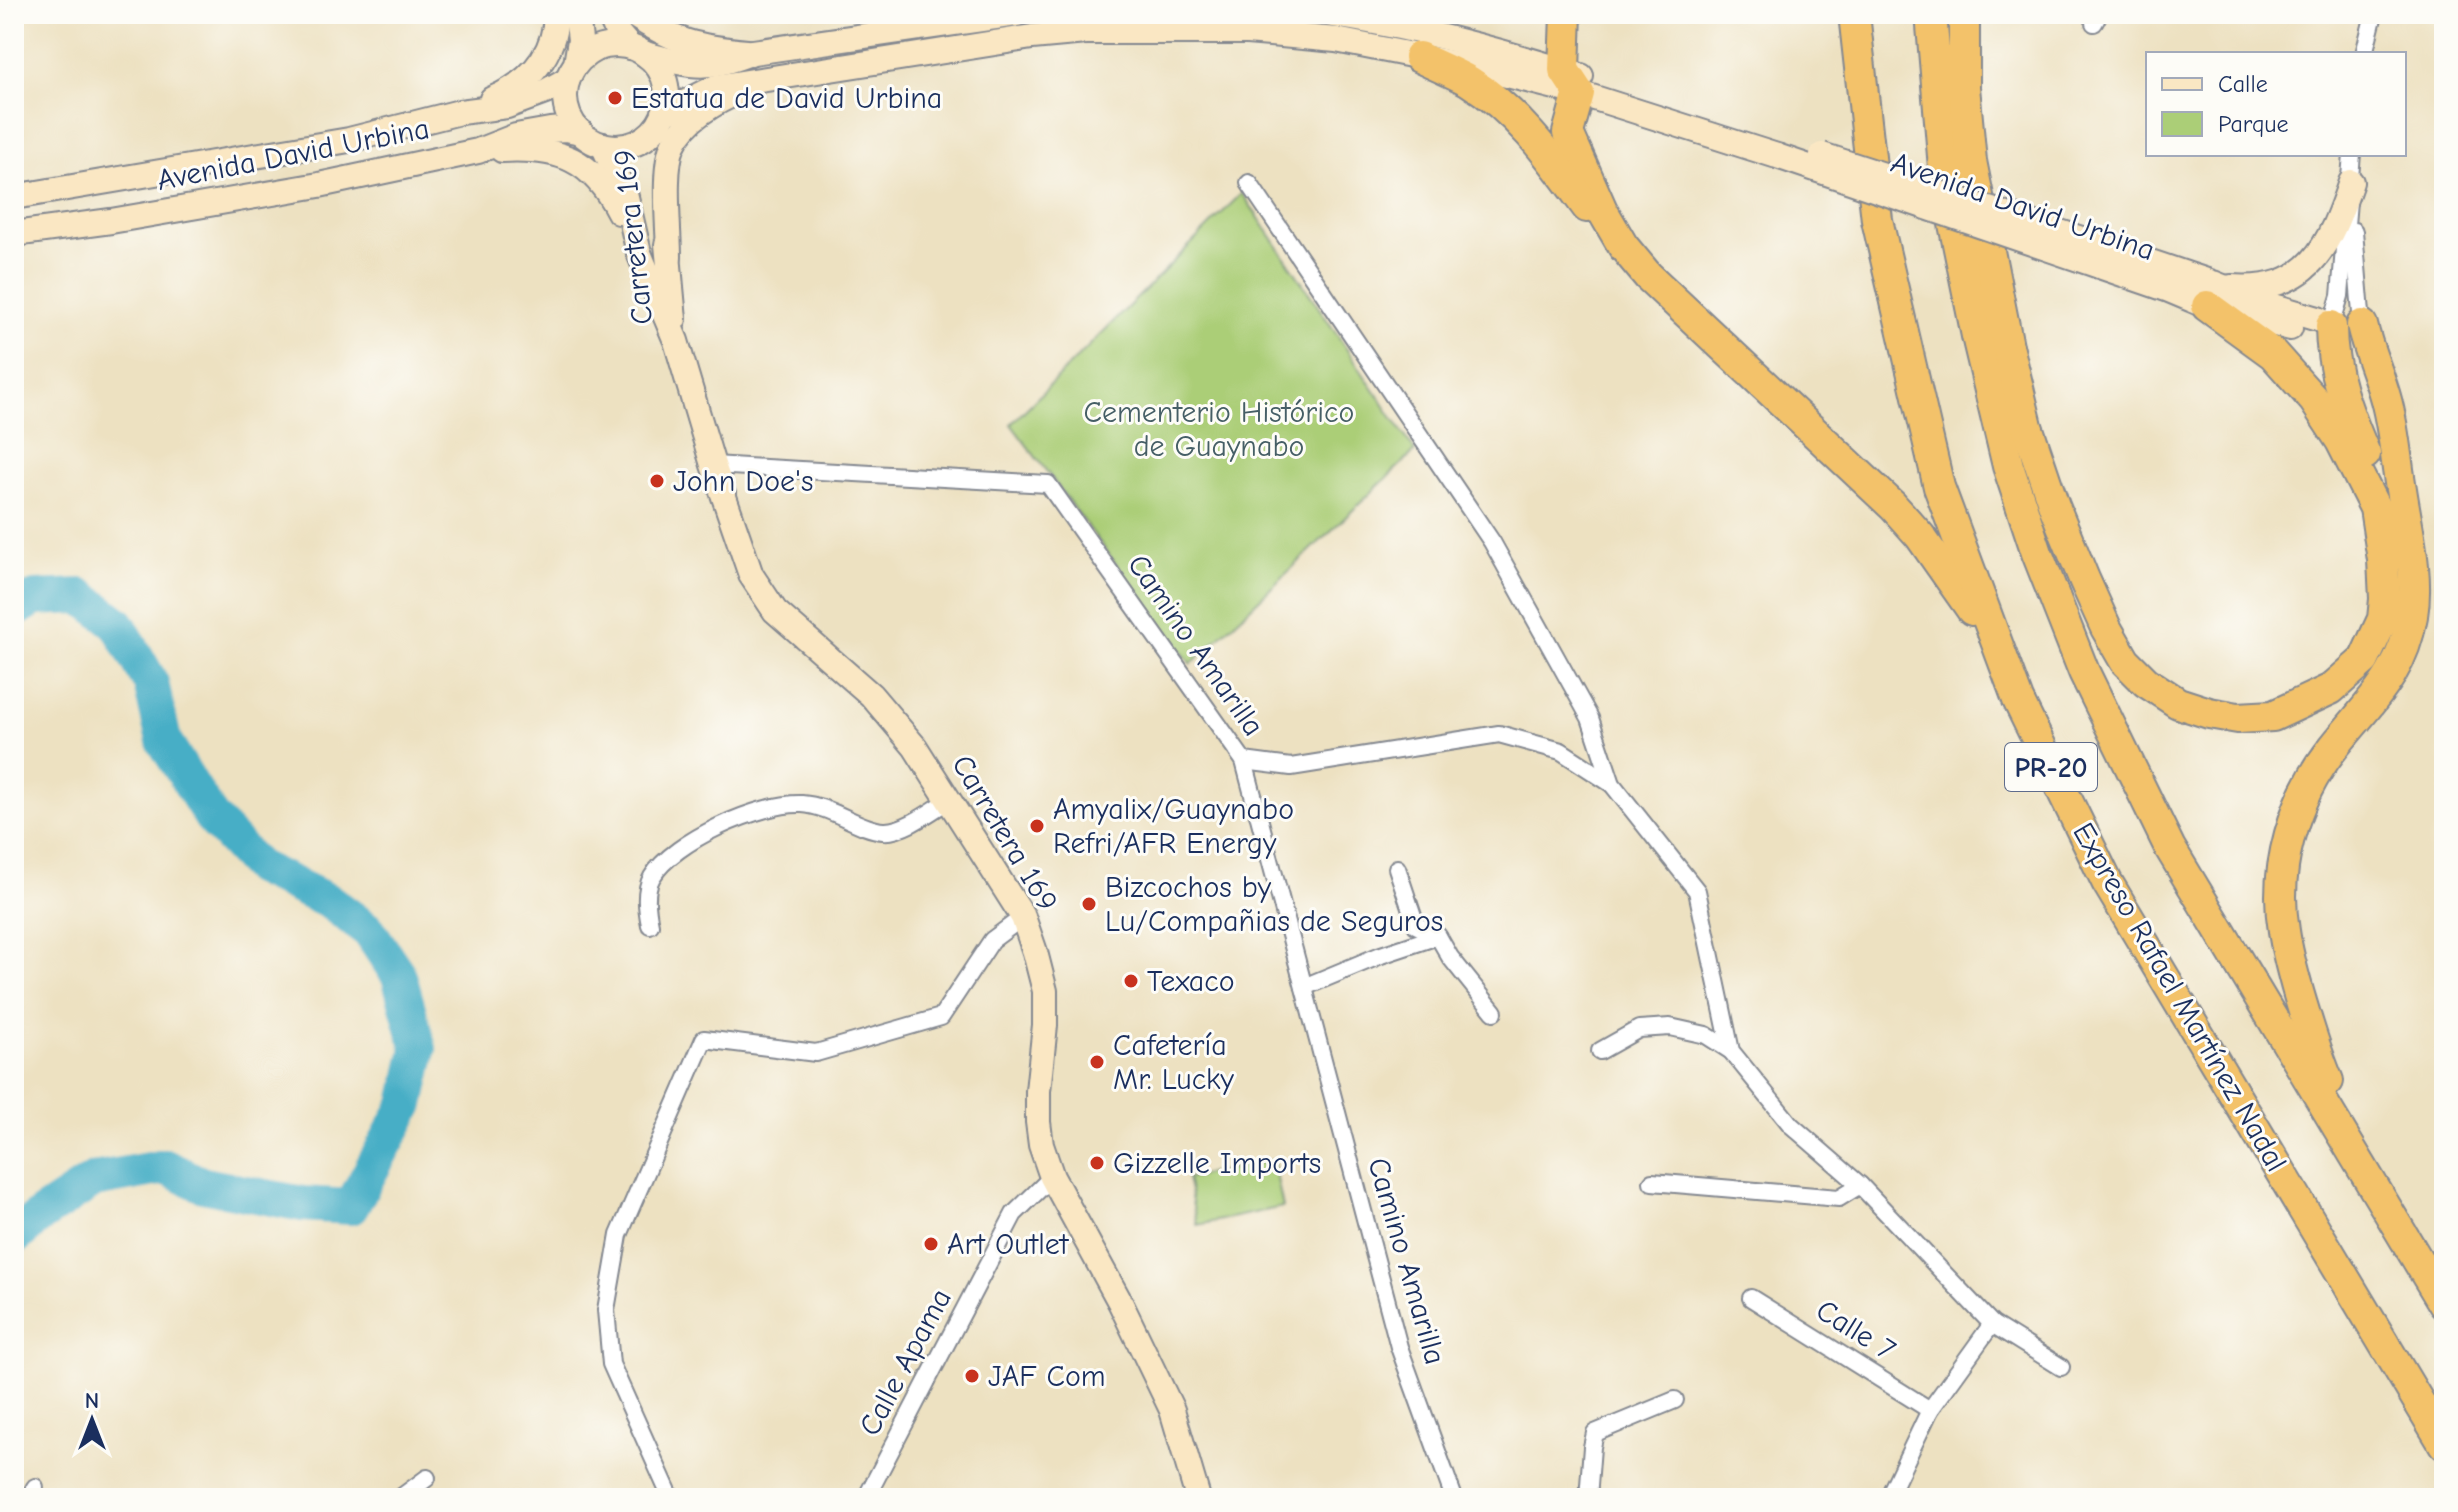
<svg xmlns="http://www.w3.org/2000/svg" width="2458" height="1512" font-family="'Comic Neue',sans-serif">
<rect width="100%" height="100%" fill="#fdfcf7"/>
<filter id="ink" filterUnits="userSpaceOnUse"><feTurbulence type="fractalNoise" baseFrequency=".0125" numOctaves="2"/><feDisplacementMap in="SourceGraphic" scale="16" xChannelSelector="R" yChannelSelector="G"/><feConvolveMatrix kernelMatrix="1 2 1 2 8 2 1 2 1" color-interpolation-filters="sRGB"/></filter>
<filter id="wash" filterUnits="userSpaceOnUse"><feTurbulence type="fractalNoise" baseFrequency=".006" numOctaves="4" result="noise"/><feDisplacementMap in="SourceGraphic" scale="32" xChannelSelector="R" yChannelSelector="G"/><feGaussianBlur stdDeviation="1.8" result="paint"/><feColorMatrix in="noise" values="0 0 0 0 0 0 0 0 0 0 0 0 0 0 0 0 0 1.4 0 .05"/><feComposite in="paint" operator="in"/></filter>
<g filter="url(#wash)">
<rect width="100%" height="100%" fill="#ede1c1"/>
<!-- green -->
<g fill="#abce77" stroke="#637e6a" stroke-width="2">
<path d="M1242,193l173,258 -224,213 -180,-240z"/>
<path d="M1273,1160l10,47 -86,18 -10,-47z"/>
</g>
<g fill="none" stroke-linecap="round" stroke-linejoin="round">
<!-- river -->
<path stroke="#47aec6" stroke-width="36" d="M14,611l21,-13 46,-2 37,28 33,59 13,58 47,76 46,50 73,35 39,29 30,45 20,73 -12,55 -56,103 -48,-3 -100,-19 -38,-18 -71,13 -53,35 -27,23"/>
</g>
</g>
<g filter="url(#ink)">
<g fill="none" stroke-linecap="round" stroke-linejoin="round">
<!-- street casing -->
<g stroke="#848890" stroke-width="20">
<g id="street">
<path d="M2094,23l5,-9"/>
<path d="M2364,54l10,-40"/>
<path d="M1249,183l243,359 98,176 22,66 85,107 34,160 60,74 69,60 132,139 69,43"/>
<path d="M2354,231l8,94"/>
<path d="M2331,326l9,-30 12,-142"/>
<path d="M713,465l335,19 196,277 155,586 55,151"/>
<path d="M1244,761l47,6 208,-33 62,17 51,33"/>
<path d="M1397,868l19,57 22,11 12,21 44,55"/>
<path d="M650,925c-3,-15 -6,-34 2,-48 21,-36 109,-75 150,-73 30,2 56,25 81,27 20,2 50,-21 66,-31"/>
<path d="M1304,987l77,-32 57,-19"/>
<path d="M1600,1051l39,-22 31,-2 36,8 25,16"/>
<path d="M1652,1182l187,16 21,-13"/>
<path d="M1751,1298l179,112"/>
<path d="M29,1498l6,-11"/>
<path d="M400,1498l27,-20"/>
<path d="M605,1498h5"/>
<path d="M671,1498l-60,-134 -5,-54 13,-75 85,-196 112,14 125,-36 51,-77 31,-23"/>
<path d="M866,1498l148,-284 38,-37"/>
<path d="M1588,1498l4,-51 3,-14 80,-33"/>
<path d="M1888,1498l42,-88 62,-86"/>
</g>
</g>
<!-- secondary casing -->
<g stroke="#848890" stroke-width="28">
<g id="secondary">
<path d="M609,14l8,18 13,15"/>
<path d="M632,14c41,28 67,33 115,38"/>
<path d="M1327,14c87,13 170,35 254,62"/>
<circle cx="616" cy="96" r="51"/>
<path d="M645,54c47,12 62,17 108,-2l263,-38"/>
<path d="M576,64l4,-24 -3,-26"/>
<path d="M492,99c37,-16 63,-43 64,-85"/>
<path d="M664,113l52,-26 316,-50 54,-5h161l89,8 151,30 92,23 198,63"/>
<path d="M603,145l23,52 13,56 37,88 37,124 38,110 24,36 96,84 44,52 108,170 12,35 10,39v34l-7,66v31l3,23 11,32 68,125 52,108 26,88"/>
<path d="M502,150c58,-3 90,9 117,62"/>
<path d="M14,197l335,-57 111,-28 47,-6 38,-14 23,-13"/>
<path d="M14,234l97,-13 208,-36 159,-34 38,-15 34,-6 16,-1 15,3"/>
<path d="M667,244l7,75"/>
<path d="M2097,244l116,39 47,19 58,17 13,7"/>
<path d="M669,257c0,-29 -7,-87 4,-112 12,-26 43,-44 68,-54"/>
<path d="M2099,266l70,24 38,16 83,22"/>
<path d="M2231,287c79,6 98,-41 120,-105"/>
</g>
</g>
<!-- highway casing -->
<g stroke="#848890" stroke-width="34">
<g id="highway">
<path d="M1566,14l-2,56 15,23 -11,40 34,77 21,36 25,30 245,230 27,30 52,74"/>
<path d="M1854,14l23,206 62,267 79,213 89,182 337,562"/>
<path d="M1931,14l14,166 32,156 31,130 29,87 47,119 86,176 274,456"/>
<path d="M1964,14v73l7,74 37,185 19,80 27,80 30,73 22,49 19,33 21,21 32,21 31,10 29,5 35,-2 58,-27 33,-29 19,-41 2,-20 -2,-39 -8,-52 -34,-67 -27,-41 -41,-46 -66,-48"/>
<path d="M1419,57c16,8 34,15 50,24 50,31 84,80 118,126"/>
<path d="M2331,326c0,46 16,86 34,128"/>
<path d="M2328,1081c-12,-28 -20,-56 -29,-86 -6,-21 -12,-43 -15,-64 -11,-63 10,-133 49,-183 35,-45 69,-71 79,-132 7,-41 -5,-87 -11,-127 -5,-29 -7,-60 -15,-89 -7,-26 -18,-49 -24,-75"/>
</g>
</g>
<!-- street -->
<use href="#street" stroke="#fff" stroke-width="16"/>
<!-- secondary -->
<use href="#secondary" stroke="#fae7c3" stroke-width="24"/>
<!-- highway -->
<use href="#highway" stroke="#f3c26a" stroke-width="30"/>
<!-- secondary-bridge casing -->
<g stroke="#848890" stroke-width="28" stroke-linecap="butt">
<g id="secondary-bridge">
<path d="M1822,155l275,89"/>
<path d="M1777,156l322,110"/>
</g>
</g>
<!-- secondary-bridge -->
<use href="#secondary-bridge" stroke="#fae7c3" stroke-width="24"/>
</g>
</g>
<!-- markers -->
<g fill="#c8321e" stroke="#fdfcf7" stroke-width="3">
<circle cx="615" cy="98" r="8"/>
<circle cx="657" cy="481" r="8"/>
<circle cx="1037" cy="826" r="8"/>
<circle cx="1089" cy="904" r="8"/>
<circle cx="1131" cy="981" r="8"/>
<circle cx="1097" cy="1062" r="8"/>
<circle cx="1097" cy="1163" r="8"/>
<circle cx="931" cy="1244" r="8"/>
<circle cx="972" cy="1376" r="8"/>
</g>
<g text-anchor="middle" stroke-width="6" stroke-linejoin="round" paint-order="stroke">
<!-- shield labels -->
<rect fill="#fdfcf7" stroke="#5f6c8c" stroke-width="2" x="2005" y="743" width="92" height="48" rx="6"/>
<g font-size="28" font-weight="bold" fill="#1b2f5e">
<text x="2051" y="777">PR-20</text>
</g>
<!-- poi labels -->
<g font-size="30" fill="#1b2f5e" stroke="#fdfcf7" text-anchor="start">
<text x="631" y="108">Estatua de David Urbina</text>
<text x="673" y="491">John Doe's</text>
<text x="1053" y="819">Amyalix/Guaynabo<tspan x="1053" dy="34">Refri/AFR Energy</tspan></text>
<text x="1105" y="897">Bizcochos by<tspan x="1105" dy="34">Lu/Compañias de Seguros</tspan></text>
<text x="1147" y="991">Texaco</text>
<text x="1113" y="1055">Cafetería<tspan x="1113" dy="34">Mr. Lucky</tspan></text>
<text x="1113" y="1173">Gizzelle Imports</text>
<text x="947" y="1254">Art Outlet</text>
<text x="988" y="1386">JAF Com</text>
</g>
<!-- street labels -->
<g font-size="30" fill="#1b2f5e" stroke="#fdfcf7">
<text transform="translate(293 154) rotate(-11)" y="10">Avenida David Urbina</text>
<text transform="translate(2023 206) rotate(19)" y="10">Avenida David Urbina</text>
<text transform="translate(633 237) rotate(-96)" y="10">Carretera 169</text>
<text transform="translate(1196 645) rotate(55)" y="10">Camino Amarilla</text>
<text transform="translate(1005 833) rotate(59)" y="10">Carretera 169</text>
<text transform="translate(2180 997) rotate(60)" y="10">Expreso Rafael Martínez Nadal</text>
<text transform="translate(1407 1261) rotate(74)" y="10">Camino Amarilla</text>
<text transform="translate(1856 1330) rotate(32)" y="10">Calle 7</text>
<text transform="translate(905 1362) rotate(-62)" y="10">Calle Apama</text>
</g>
<!-- park labels -->
<g font-size="30" fill="#465f66" stroke="#fdfcf7">
<text x="1219" y="422">Cementerio Histórico<tspan x="1219" dy="34">de Guaynabo</tspan></text>
</g>
</g>
<!-- margin -->
<rect width="2458" height="1512" fill="none" stroke="#fdfcf7" stroke-width="48"/>
<!-- legend -->
<rect x="2146" y="52" width="260" height="104" fill="#fdfcf7" stroke="#a3aaba" stroke-width="2"/>
<rect x="2162" y="78" width="40" height="12" fill="#fae7c3" stroke="#a3aaba" stroke-width="2"/>
<text x="2218" y="92" font-size="24" fill="#1b2f5e">Calle</text>
<rect x="2162" y="112" width="40" height="24" fill="#abce77" stroke="#a3aaba" stroke-width="2"/>
<text x="2218" y="132" font-size="24" fill="#1b2f5e">Parque</text>
<!-- north arrow -->
<g transform="translate(92 1420)" stroke="#fdfcf7" stroke-width="6" paint-order="stroke">
<path d="M0-6L14 30L0 20L-14 30Z" fill="#1b2f5e"/>
<text y="-12" font-size="22" font-weight="bold" text-anchor="middle" fill="#1b2f5e">N</text>
</g>
</svg>
